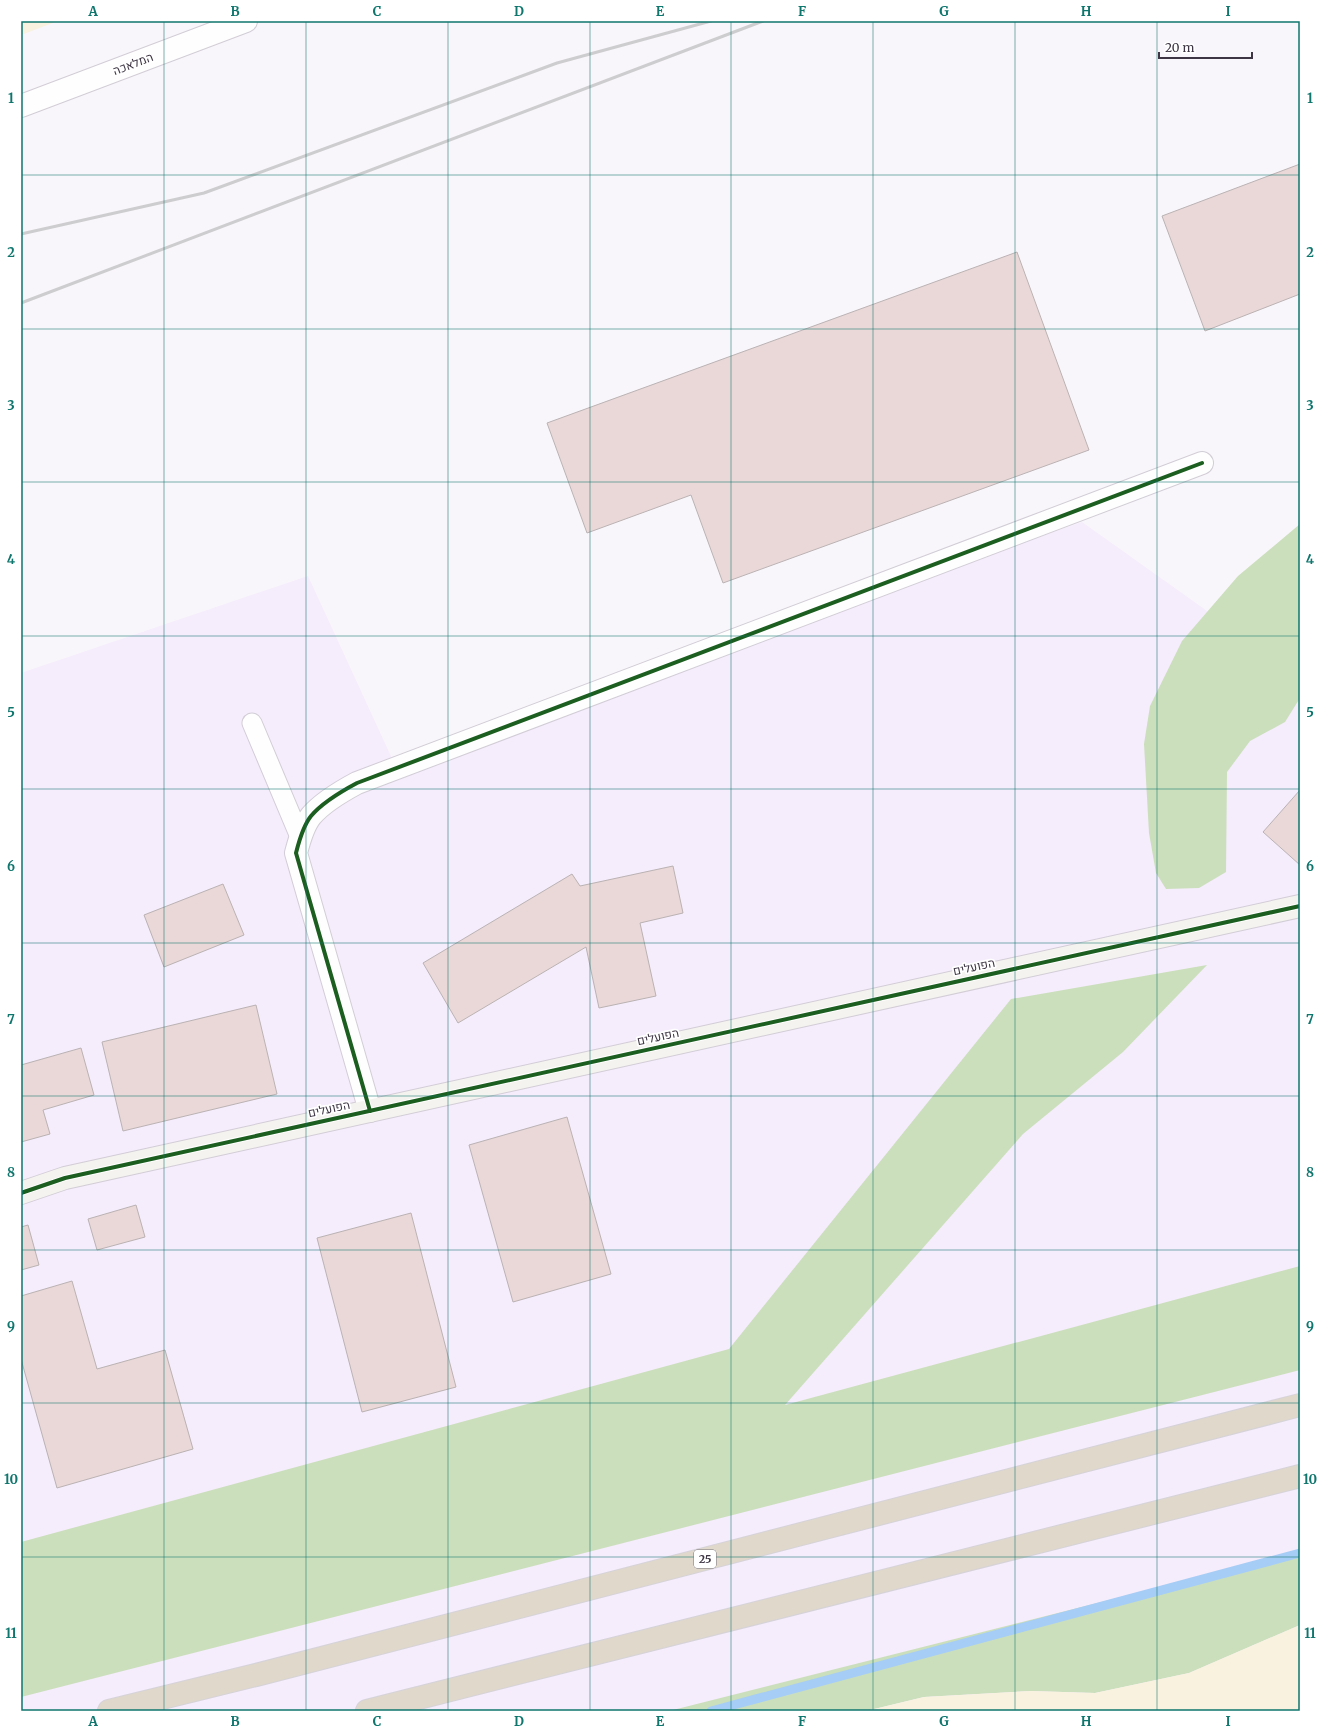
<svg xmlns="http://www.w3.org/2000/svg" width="1321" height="1732" font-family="Merriweather,Heebo,serif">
<rect width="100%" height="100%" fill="#f9f6fb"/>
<!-- built -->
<path fill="#f5ecfc" d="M1082,522l156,111 62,-46v1124h-1279v-1038l287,-97 87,189z"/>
<!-- forest -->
<g fill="#cbdfbc">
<path d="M1300,524v174l-15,24 -35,19 -23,31 -1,100 -27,16 -33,1 -10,-16 -7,-40 -5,-89 6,-38 32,-65 56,-65z"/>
<path d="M1207,965l-84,87 -100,82 -238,271 515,-139v104l-1279,327v-155l708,-193 282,-350z"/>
<path d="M1300,1552v73l-111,48 -94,20 -64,-2 -107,6 -58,14h-197z"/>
</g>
<!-- sand -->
<g fill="#f8f2df">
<path d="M21,21h37l-37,14z"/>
<path d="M1300,1625v86h-434l58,-14 107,-6 64,2 94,-20z"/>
</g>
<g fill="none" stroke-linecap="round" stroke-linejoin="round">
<!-- stream -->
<path stroke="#a6cdf5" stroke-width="9" d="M711,1711l589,-158"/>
</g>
<!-- building -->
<g fill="#ead8d8" stroke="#bab2b3">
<path d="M1300,164v130l-95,37 -43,-115z"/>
<path d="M1017,252l72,198 -366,133 -32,-88 -104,38 -40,-110z"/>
<path d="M1300,790v75l-37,-33z"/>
<path d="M673,866l10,47 -43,10 16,73 -57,12 -13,-61 -128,76 -35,-60 149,-89 8,12z"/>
<path d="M223,884l21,51 -80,32 -20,-52z"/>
<path d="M256,1005l21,89 -154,37 -21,-89z"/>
<path d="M81,1048l13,47 -51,15 7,24 -29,8v-77z"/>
<path d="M567,1117l44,157 -98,28 -44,-157z"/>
<path d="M136,1205l9,32 -48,13 -9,-31z"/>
<path d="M411,1213l45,174 -94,25 -45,-174z"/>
<path d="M28,1225l11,40 -18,5v-43z"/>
<path d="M72,1281l25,88 68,-19 28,99 -136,39 -36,-129v-63z"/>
</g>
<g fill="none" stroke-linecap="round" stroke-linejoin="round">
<!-- lane casing -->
<g stroke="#d2cdd6" stroke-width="21">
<path id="lane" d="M252,723l48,114"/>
</g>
<!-- street casing -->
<g stroke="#d2cdd6" stroke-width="24">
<g id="street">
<path d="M21,106l225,-85"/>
<path d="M370,1111l-74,-258c3,-12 7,-27 15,-37 11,-13 31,-25 46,-33l845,-320"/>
</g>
</g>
<!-- secondary casing -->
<g stroke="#d2cdd6" stroke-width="24">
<path id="secondary" d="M21,1193l44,-15 1235,-272"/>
</g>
<!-- highway casing -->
<g stroke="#d6d3d8" stroke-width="24">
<g id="highway">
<path d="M109,1711l147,-36 1044,-270"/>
<path d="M367,1711l933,-235"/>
</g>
</g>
<!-- lane -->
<use href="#lane" stroke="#fefefe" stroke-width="19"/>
<!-- street -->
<use href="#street" stroke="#fefefe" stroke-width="22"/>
<!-- secondary -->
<use href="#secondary" stroke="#f5f3ef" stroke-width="22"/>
<!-- highway -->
<use href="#highway" stroke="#dfd8cb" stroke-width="22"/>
<!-- rail -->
<g stroke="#cdccce" stroke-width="3">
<path d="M21,234l183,-41 353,-130 154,-42"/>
<path d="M21,303l742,-282"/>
</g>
<!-- cycleway casing -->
<g stroke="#fff" stroke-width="6">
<g id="cycleway">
<path d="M370,1111l-74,-258c3,-12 7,-27 15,-37 11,-13 31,-25 46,-33l845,-320"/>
<path d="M21,1193l44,-15 1235,-272"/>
</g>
</g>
<!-- cycleway -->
<use href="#cycleway" stroke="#1b5e20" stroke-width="4"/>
</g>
<!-- grid -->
<path fill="none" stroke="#0f766e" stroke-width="1" stroke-opacity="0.55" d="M164,21v1690M306,21v1690M448,21v1690M590,21v1690M731,21v1690M873,21v1690M1015,21v1690M1157,21v1690M21,175h1279M21,329h1279M21,482h1279M21,636h1279M21,789h1279M21,943h1279M21,1096h1279M21,1250h1279M21,1403h1279M21,1557h1279"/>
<g text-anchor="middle" stroke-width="3.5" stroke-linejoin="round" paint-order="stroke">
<!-- shield labels -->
<rect fill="#fff" stroke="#77727b" stroke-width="1" x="694" y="1550" width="22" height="18" rx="3"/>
<g font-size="11" font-weight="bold" fill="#3d3543">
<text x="705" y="1563">25</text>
</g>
<!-- street labels -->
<g font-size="12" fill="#3d3543" stroke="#fff">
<text transform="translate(133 64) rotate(-21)" y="4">המלאכה</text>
<text transform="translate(974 967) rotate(-12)" y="4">הפועלים</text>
<text transform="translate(658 1037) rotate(-12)" y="4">הפועלים</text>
<text transform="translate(329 1109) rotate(-12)" y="4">הפועלים</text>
</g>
</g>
<!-- border -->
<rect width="1321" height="1732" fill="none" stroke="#ffffff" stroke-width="44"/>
<!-- scale -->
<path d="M1159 52v6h93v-6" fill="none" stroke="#3d3543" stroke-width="2"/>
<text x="1165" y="52" font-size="12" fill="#3d3543" stroke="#ffffff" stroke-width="3" paint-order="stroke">20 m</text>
<rect x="22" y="22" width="1277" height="1688" fill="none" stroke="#0f766e" stroke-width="1.5"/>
<g font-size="13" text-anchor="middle" font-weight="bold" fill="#0f766e">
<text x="93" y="16">A</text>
<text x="235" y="16">B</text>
<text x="377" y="16">C</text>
<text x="519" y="16">D</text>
<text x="660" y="16">E</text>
<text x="802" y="16">F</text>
<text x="944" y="16">G</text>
<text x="1086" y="16">H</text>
<text x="1228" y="16">I</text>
<text x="11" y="103">1</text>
<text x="1310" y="103">1</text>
<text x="11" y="257">2</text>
<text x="1310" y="257">2</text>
<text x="11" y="410">3</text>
<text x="1310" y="410">3</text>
<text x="11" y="564">4</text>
<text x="1310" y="564">4</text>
<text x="11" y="717">5</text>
<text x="1310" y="717">5</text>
<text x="11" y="871">6</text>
<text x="1310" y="871">6</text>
<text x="11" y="1024">7</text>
<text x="1310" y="1024">7</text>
<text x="11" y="1177">8</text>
<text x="1310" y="1177">8</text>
<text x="11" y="1331">9</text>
<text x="1310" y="1331">9</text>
<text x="11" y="1484">10</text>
<text x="1310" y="1484">10</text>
<text x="11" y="1638">11</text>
<text x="1310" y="1638">11</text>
<text x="93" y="1726">A</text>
<text x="235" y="1726">B</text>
<text x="377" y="1726">C</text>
<text x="519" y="1726">D</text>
<text x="660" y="1726">E</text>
<text x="802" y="1726">F</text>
<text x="944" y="1726">G</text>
<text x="1086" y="1726">H</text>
<text x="1228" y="1726">I</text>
</g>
</svg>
